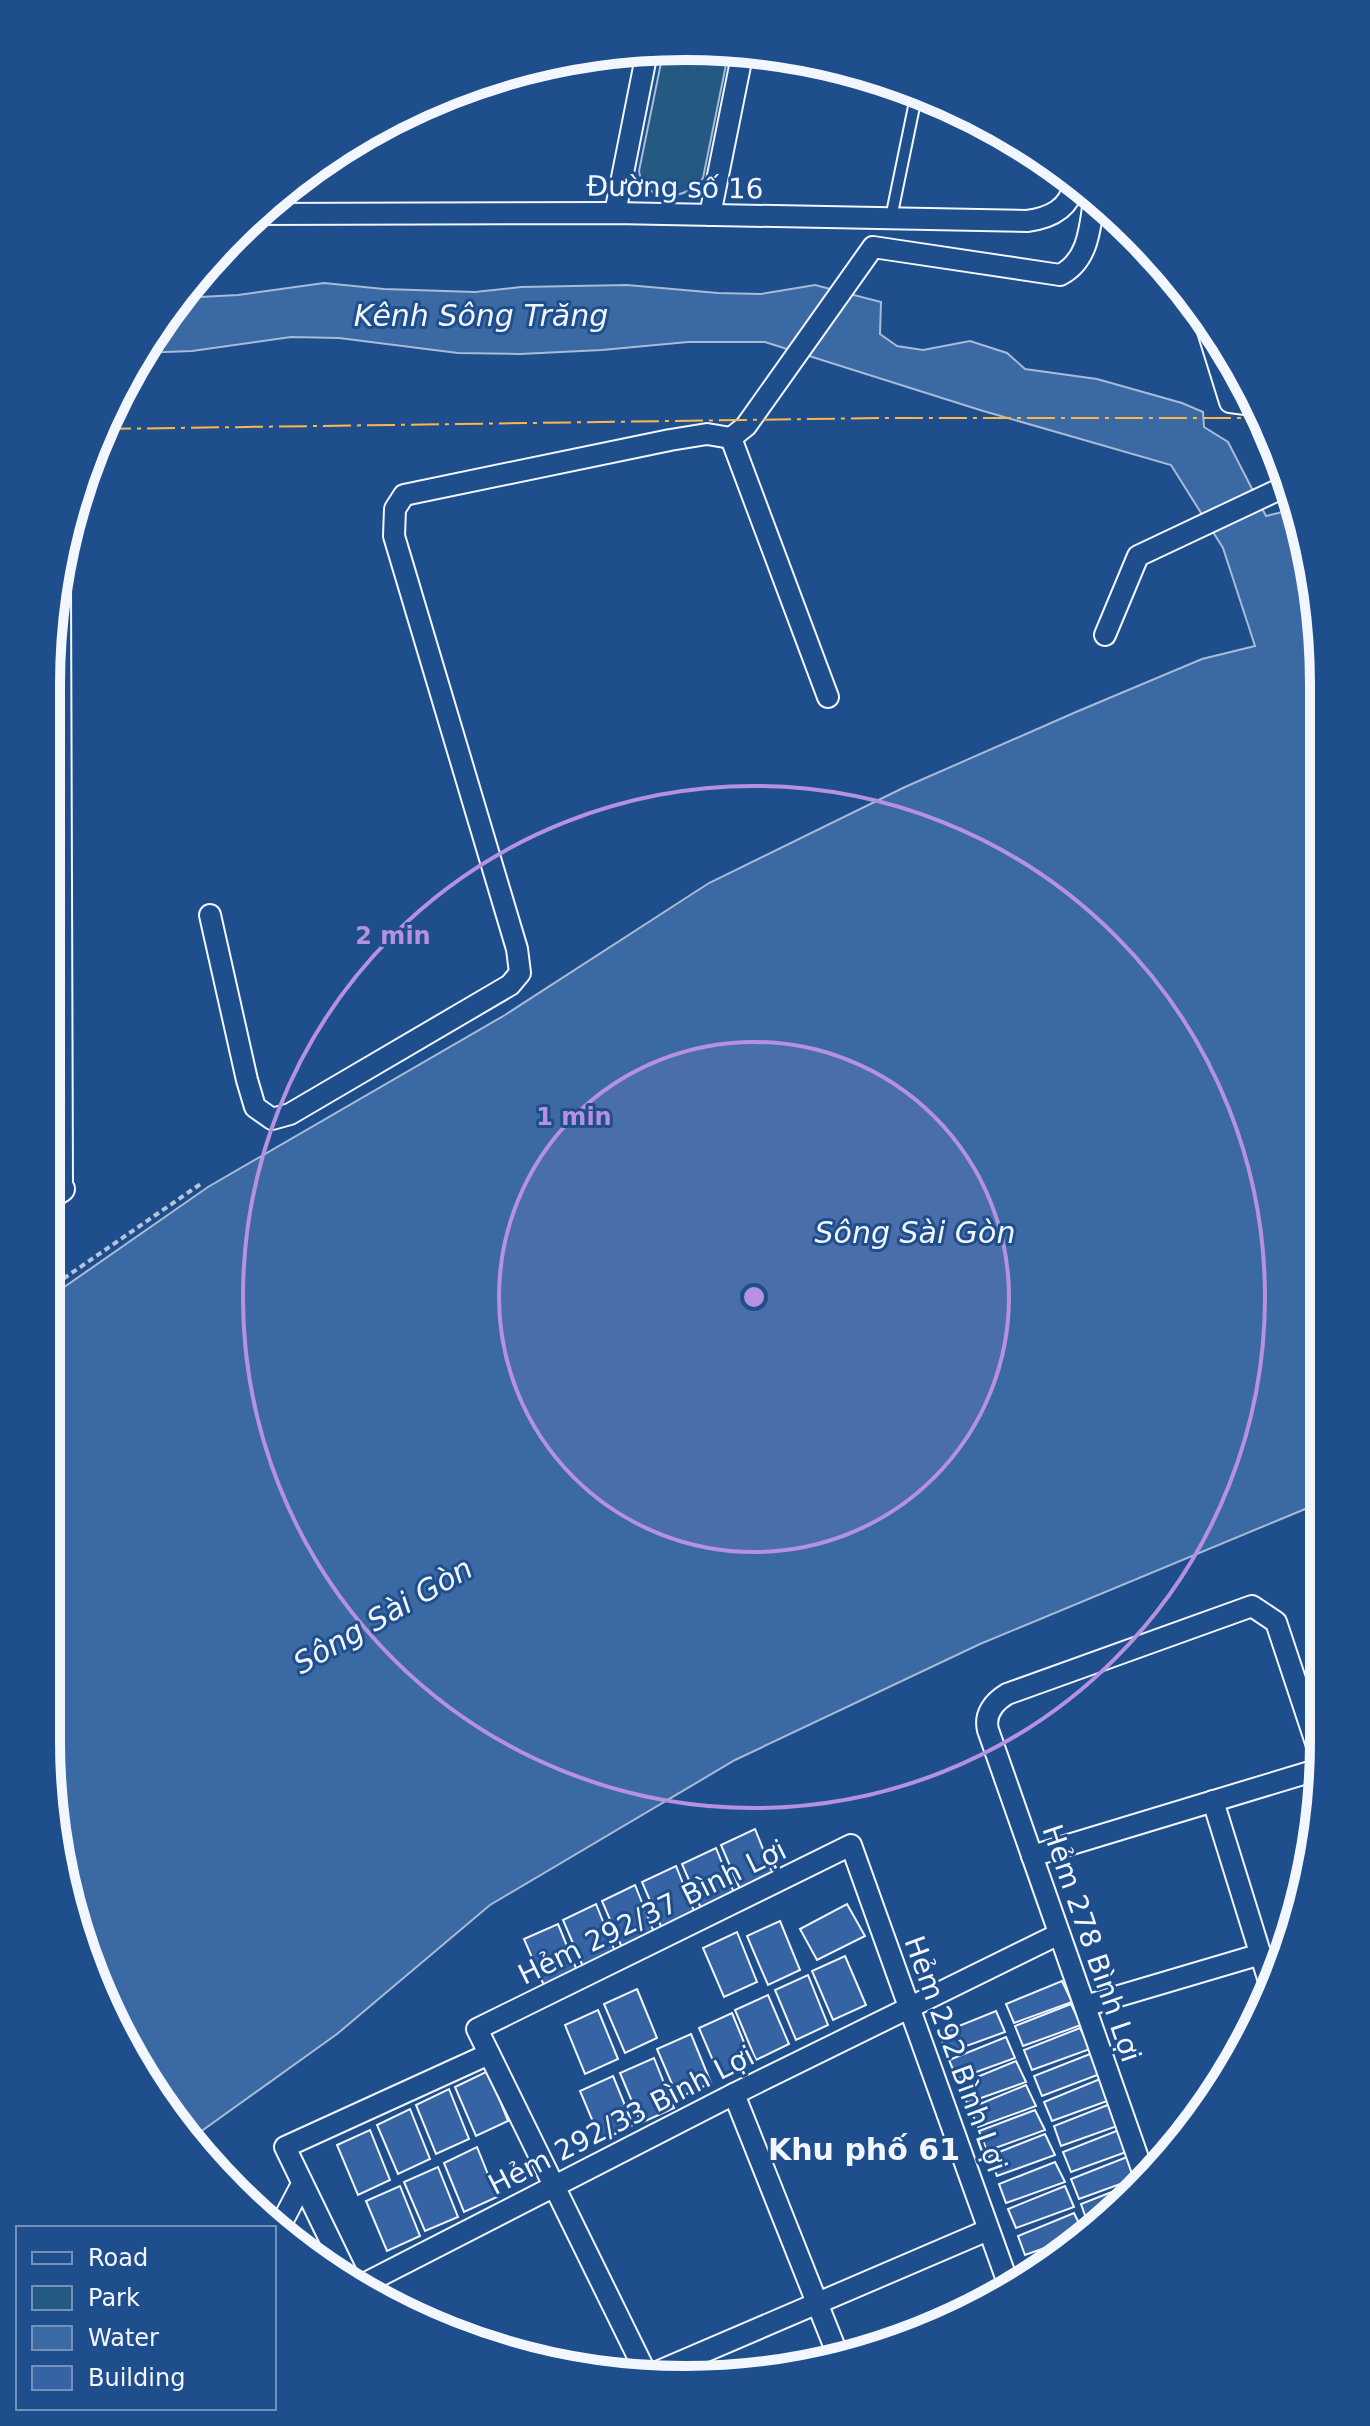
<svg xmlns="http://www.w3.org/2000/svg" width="1370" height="2426" font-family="'DejaVu Sans',sans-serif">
<rect width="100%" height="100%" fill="#1f4e8c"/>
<!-- green -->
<path fill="#245a82" stroke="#a8bbd7" stroke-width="2" d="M664,48l65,2 -26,128c-15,23 -60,26 -64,-7z"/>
<!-- water -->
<path fill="#3b69a3" stroke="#a8bbd7" stroke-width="2" d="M324,283l60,6 91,3 46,-5 106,-2 91,8 43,1 54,-9 66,17 -1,32 17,12 26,4 47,-9 37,12 18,16 72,10 85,24 21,9 1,15 24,15 38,74 29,-7 24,93 3,900 -342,142 -245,116 -245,145 -153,129 -148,106 -11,-10 -98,-184 -34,-205 1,-442 161,-112 297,-172 204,-132 196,-96 171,-75 126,-53 53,-13 -32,-98 -52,-83 -191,-55 -215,-68h-77l-86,8 -82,4 -62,-1 -119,-15 -48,-1 -99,14 -52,2 40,-55 58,-3z"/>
<!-- building -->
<g fill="#3563a3" stroke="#f2f6ff" stroke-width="2">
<path d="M755,1829l20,50 -33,15 -21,-49z"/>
<path d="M716,1848l20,50 -33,15 -21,-49z"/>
<path d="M676,1866l20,50 -33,15 -21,-49z"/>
<path d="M635,1885l20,50 -32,15 -21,-49z"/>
<path d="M596,1904l20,50 -32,15 -21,-49z"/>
<path d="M847,1904l18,32 -48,24 -17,-31z"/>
<path d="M780,1921l20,49 -32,15 -21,-49z"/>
<path d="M558,1924l20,49 -33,15 -21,-49z"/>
<path d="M737,1932l20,50 -33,15 -21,-49z"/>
<path d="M845,1956l21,49 -33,15 -21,-49z"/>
<path d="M808,1975l20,50 -32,15 -21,-50z"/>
<path d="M1062,1981l10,21 -58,21 -8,-19z"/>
<path d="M637,1989l20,49 -32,15 -21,-49z"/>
<path d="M768,1995l21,49 -33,16 -21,-50z"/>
<path d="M1071,2004l10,21 -58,21 -8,-20z"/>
<path d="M598,2010l20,49 -33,15 -20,-49z"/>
<path d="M996,2011l9,21 -58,21 -8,-19z"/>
<path d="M732,2013l20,49 -32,15 -21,-49z"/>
<path d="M1080,2028l10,21 -58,21 -8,-20z"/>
<path d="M691,2034l20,49 -33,15 -21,-49z"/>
<path d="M1006,2037l9,21 -58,21 -8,-19z"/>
<path d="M1090,2054l10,20 -58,22 -8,-20z"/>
<path d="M654,2058l20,50 -33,15 -21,-50z"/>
<path d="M1016,2061l10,21 -59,21 -7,-19z"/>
<path d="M488,2071l20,50 -32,15 -21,-49z"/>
<path d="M613,2076l20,49 -32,16 -21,-50z"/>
<path d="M1100,2079l10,21 -58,21 -8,-19z"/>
<path d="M1026,2085l10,21 -58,21 -8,-19z"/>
<path d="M449,2089l20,50 -33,15 -20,-49z"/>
<path d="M1110,2104l10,21 -59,21 -7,-20z"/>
<path d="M410,2109l20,50 -32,15 -21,-49z"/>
<path d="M1035,2110l10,20 -58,21 -8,-20z"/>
<path d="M370,2130l20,50 -32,15 -21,-50z"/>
<path d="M1119,2130l10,21 -58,21 -8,-20z"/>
<path d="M1045,2134l10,21 -58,21 -8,-20z"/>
<path d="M477,2147l20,50 -33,15 -20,-49z"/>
<path d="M1127,2157l10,21 -58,21 -8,-20z"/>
<path d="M1055,2162l10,20 -59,21 -7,-19z"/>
<path d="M438,2167l20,50 -33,14 -21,-49z"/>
<path d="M1137,2182l-26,33 -23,9 -7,-20z"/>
<path d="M400,2186l20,50 -33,15 -21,-50z"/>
<path d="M1065,2186l9,21 -58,21 -8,-19z"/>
<path d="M1074,2213l10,21 -59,21 -7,-19z"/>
<path d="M1064,2248l-33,20 -3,-6z"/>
</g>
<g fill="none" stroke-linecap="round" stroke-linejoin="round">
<!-- service casing -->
<g stroke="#f2f6ff" stroke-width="14">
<path id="service" d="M891,218l26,-126"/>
</g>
<!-- minor casing -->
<g stroke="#f2f6ff" stroke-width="24">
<g id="minor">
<path d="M615,213l33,-166"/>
<path d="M258,214l357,-1 412,8c23,-3 42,-12 47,-36"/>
<path d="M710,215l33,-164"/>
<path d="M1202,312l28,90 23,3"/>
<path d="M731,438l97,259"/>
<path d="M60,582l2,607"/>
<path d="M1105,635l33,-79 142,-67 10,-9"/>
<path d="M210,915l37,165 8,27 17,12 18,-5 220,-129 10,-12 -3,-24 -123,-413 1,-27 9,-14 266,-55 37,-6 24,4 15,-12 127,-179 187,28c28,-14 30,-46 34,-75"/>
<path d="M1213,1801l58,187"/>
<path d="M1032,1856l291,-88"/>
<path d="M1085,2006l176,-52"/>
<path d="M734,2094l103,259"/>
<path d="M1144,2175l-156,-445c-4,-16 6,-28 19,-36l245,-88 24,16 47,142"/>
<path d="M280,2226l22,-42"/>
<path d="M350,2281l-65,-134 204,-93"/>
<path d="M360,2286l374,-192 325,-160"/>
<path d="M645,2371l-168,-342 374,-184 157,438"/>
<path d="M657,2372l331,-142"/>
</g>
</g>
<!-- tertiary casing -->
<g stroke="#f2f6ff" stroke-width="28">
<path id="tertiary" d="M47,1199l15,-10"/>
</g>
<!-- path -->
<path stroke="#b3c4dc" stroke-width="4" stroke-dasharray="6 4" stroke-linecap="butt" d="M47,1290l155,-107"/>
<!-- service -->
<use href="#service" stroke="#1f4e8c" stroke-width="10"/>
<!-- minor -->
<use href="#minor" stroke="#1f4e8c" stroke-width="20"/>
<!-- tertiary -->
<use href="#tertiary" stroke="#1f4e8c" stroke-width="24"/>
<!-- power -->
<path stroke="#ffb74d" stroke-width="2" stroke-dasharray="28 6 4 6" stroke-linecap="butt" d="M103,429l781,-11h376"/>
</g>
<!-- distance rings -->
<circle cx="754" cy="1297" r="255" fill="#b691df" fill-opacity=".12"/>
<g fill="none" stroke="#b691df" stroke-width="4">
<circle cx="754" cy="1297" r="255"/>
<circle cx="754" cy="1297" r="511"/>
</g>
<g text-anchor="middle" stroke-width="6" stroke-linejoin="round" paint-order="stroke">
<!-- street labels -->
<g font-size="28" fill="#f2f6ff" stroke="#1f4e8c">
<text transform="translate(675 187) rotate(1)" y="10">Đường số 16</text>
<text transform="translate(652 1912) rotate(-26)" y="10">Hẻm 292/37 Bình Lợi</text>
<text transform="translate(1092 1943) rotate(71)" y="10">Hẻm 278 Bình Lợi</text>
<text transform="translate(956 2054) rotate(70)" y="10">Hẻm 292 Bình Lợi</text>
<text transform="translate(621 2120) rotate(-27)" y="10">Hẻm 292/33 Bình Lợi</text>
</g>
<!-- water labels -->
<g font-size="30" font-style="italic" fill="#f2f6ff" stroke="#1f4e8c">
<text x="481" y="326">Kênh Sông Trăng</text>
<text x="915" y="1243">Sông Sài Gòn</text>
<text transform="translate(383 1616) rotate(-30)" y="10">Sông Sài Gòn</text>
</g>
<!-- neighbourhood labels -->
<g font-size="30" font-weight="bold" fill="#f2f6ff" stroke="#1f4e8c">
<text x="864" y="2160">Khu phố 61</text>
</g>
</g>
<!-- crop -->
<path d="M0 0H1370V2426H0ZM685 60H685A625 625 0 0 1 1310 685V1741A625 625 0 0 1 685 2366H685A625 625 0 0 1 60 1741V685A625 625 0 0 1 685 60Z" fill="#1f4e8c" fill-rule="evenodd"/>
<path fill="none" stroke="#f2f6ff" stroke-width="10" d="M685 60H685A625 625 0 0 1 1310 685V1741A625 625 0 0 1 685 2366H685A625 625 0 0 1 60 1741V685A625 625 0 0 1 685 60Z"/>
<circle cx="754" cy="1297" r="12" fill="#b691df" stroke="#1f4e8c" stroke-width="4"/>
<g font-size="24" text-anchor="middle" font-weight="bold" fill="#b691df" stroke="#1f4e8c" stroke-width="6" stroke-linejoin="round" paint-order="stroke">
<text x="393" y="944">2 min</text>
<text x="574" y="1125">1 min</text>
</g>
<!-- legend -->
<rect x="16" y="2226" width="260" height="184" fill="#1f4e8c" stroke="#7391ba" stroke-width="2"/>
<rect x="32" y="2252" width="40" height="12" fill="#1f4e8c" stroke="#7391ba" stroke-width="2"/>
<text x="88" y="2266" font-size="24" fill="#f2f6ff">Road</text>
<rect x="32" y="2286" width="40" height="24" fill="#245a82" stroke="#7391ba" stroke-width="2"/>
<text x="88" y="2306" font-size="24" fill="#f2f6ff">Park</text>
<rect x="32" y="2326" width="40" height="24" fill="#3b69a3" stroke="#7391ba" stroke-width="2"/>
<text x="88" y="2346" font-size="24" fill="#f2f6ff">Water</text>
<rect x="32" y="2366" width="40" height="24" fill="#3563a3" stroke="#7391ba" stroke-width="2"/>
<text x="88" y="2386" font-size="24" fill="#f2f6ff">Building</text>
</svg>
